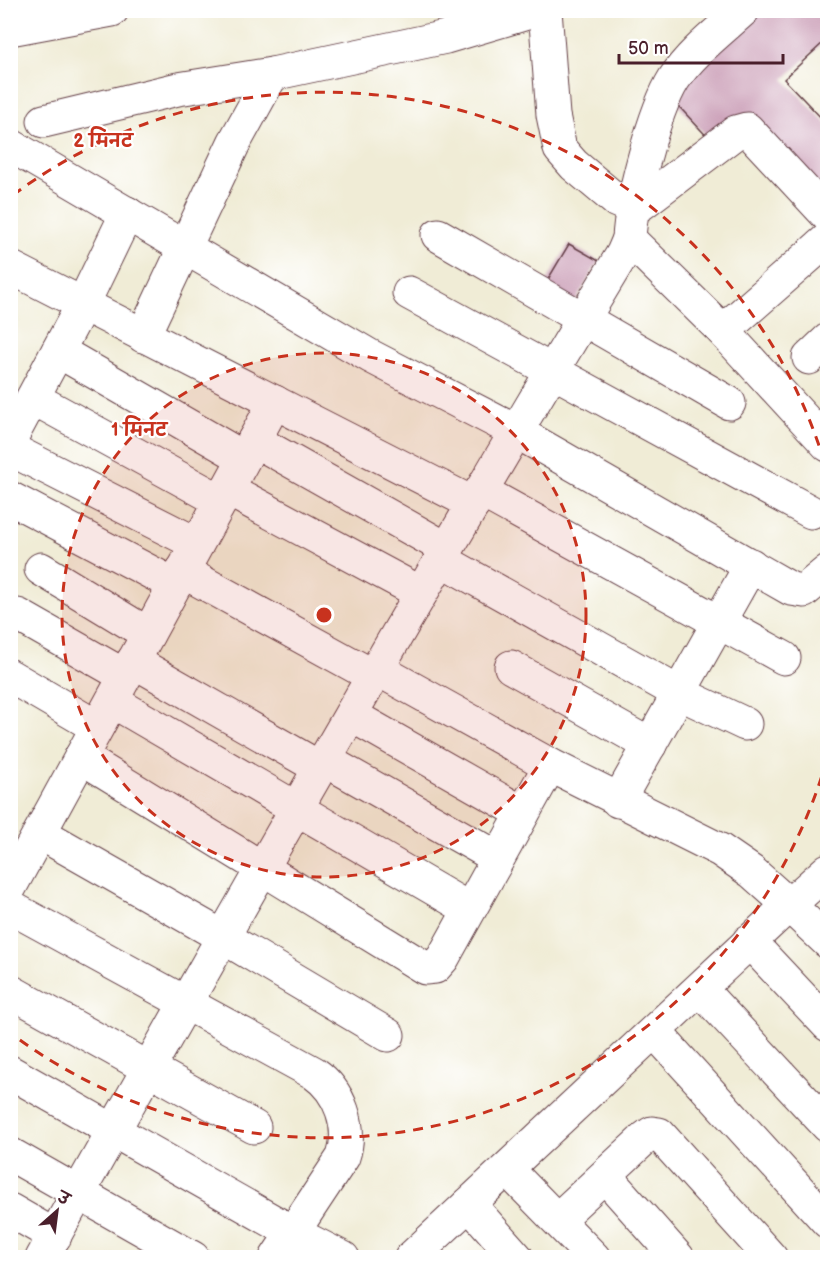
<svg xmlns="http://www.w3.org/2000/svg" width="838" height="1268" font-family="'Balsamiq Sans','Playpen Sans Deva',sans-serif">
<rect width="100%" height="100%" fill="#fff"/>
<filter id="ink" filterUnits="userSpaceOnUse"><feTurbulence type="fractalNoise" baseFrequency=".0167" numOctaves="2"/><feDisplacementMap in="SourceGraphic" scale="12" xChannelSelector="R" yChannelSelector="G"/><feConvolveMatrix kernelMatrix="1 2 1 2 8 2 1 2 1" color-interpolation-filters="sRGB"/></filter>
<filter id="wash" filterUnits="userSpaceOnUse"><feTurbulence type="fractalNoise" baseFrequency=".008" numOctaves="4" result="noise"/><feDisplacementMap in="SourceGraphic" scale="24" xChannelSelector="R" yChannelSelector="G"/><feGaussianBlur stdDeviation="1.35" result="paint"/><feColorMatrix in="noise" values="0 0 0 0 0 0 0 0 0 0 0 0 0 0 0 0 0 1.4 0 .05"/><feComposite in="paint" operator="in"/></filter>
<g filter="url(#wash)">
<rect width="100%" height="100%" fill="#f0ecd6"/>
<g id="blocks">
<!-- building -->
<g fill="#cb9fb7">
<path d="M762,10h66v34l-3,-3 -41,38 44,46v87l-85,-92 -28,25 -46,-49z"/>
<path d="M569,244l30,17 -25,43 -30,-18z"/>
</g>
</g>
</g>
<g filter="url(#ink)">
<use href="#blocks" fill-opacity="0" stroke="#633e45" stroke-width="1.5"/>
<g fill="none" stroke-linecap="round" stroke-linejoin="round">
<!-- minor casing -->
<g stroke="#633e45" stroke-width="35">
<g id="minor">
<path d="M545,10l8,105 7,34 14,16 43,36 14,6 10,-3 95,-72 11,-3 81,87"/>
<path d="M743,10c-23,21 -52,43 -69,69 -20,32 -43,121 -45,160l94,92 105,114"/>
<path d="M10,29l102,-19"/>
<path d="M44,121l134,-32 94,-15 174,-37 91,-27"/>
<path d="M10,145l360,211 147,76 274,157 13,2 24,-20"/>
<path d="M438,235l291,168"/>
<path d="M10,267l464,237"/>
<path d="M409,293l402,219"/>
<path d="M723,331l105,-92"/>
<path d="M143,336l91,-193 38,-69"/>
<path d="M58,351l186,107"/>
<path d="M809,358l19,-18"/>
<path d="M33,398l188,103"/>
<path d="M10,440l73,-136 44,-91"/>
<path d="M254,440l193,109"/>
<path d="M10,449l187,95"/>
<path d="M227,489l194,104"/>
<path d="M481,491l303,167"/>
<path d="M10,498l165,87"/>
<path d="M440,559l239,134 66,31"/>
<path d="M41,569l107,65"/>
<path d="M182,571l191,105"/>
<path d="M18,615l107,61"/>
<path d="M133,661l187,107"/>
<path d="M511,667l139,78"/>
<path d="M377,669l173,96 170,85 32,22 37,33 39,-35"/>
<path d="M10,676l87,51"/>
<path d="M112,701l357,208"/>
<path d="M351,715l172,98"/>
<path d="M81,757l344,211 10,-1 8,-9 107,-193"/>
<path d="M325,760l173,98"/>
<path d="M618,801l133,-236"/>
<path d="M40,833l183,104 165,98"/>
<path d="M10,887l265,-485"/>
<path d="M10,907l304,166c26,18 39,54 29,84l-67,101"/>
<path d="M749,941l79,84"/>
<path d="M701,990l127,136"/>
<path d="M10,991l244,136"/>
<path d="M655,1032l173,190"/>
<path d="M10,1072l282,160 51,26"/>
<path d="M10,1154l183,104"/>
<path d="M507,1169l87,89"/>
<path d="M605,1176l73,82"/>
<path d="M469,1204l48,54"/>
<path d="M10,1210l45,26"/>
<path d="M558,1219l87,-81 7,-5 7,1 112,124"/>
<path d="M42,1258c189,-338 381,-674 581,-1005l6,-14"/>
<path d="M411,1258l378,-353 39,37"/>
</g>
</g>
<!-- minor -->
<use href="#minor" stroke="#fff" stroke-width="33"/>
</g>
</g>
<!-- distance rings -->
<circle cx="324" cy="615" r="262" fill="#c8321e" fill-opacity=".12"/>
<g fill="none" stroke="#c8321e" stroke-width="3" stroke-dasharray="10 8">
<circle cx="324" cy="615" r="262"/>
<path d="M827 759A523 523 0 0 1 13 1035M13 195A523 523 0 0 1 827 471"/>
</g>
<circle cx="324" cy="615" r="9" fill="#c8321e" stroke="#fff" stroke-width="3"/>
<g font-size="18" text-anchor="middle" font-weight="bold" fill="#c8321e" stroke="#fff" stroke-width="4.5" stroke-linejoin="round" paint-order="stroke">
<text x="103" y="147">2 मिनट</text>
<text x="139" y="436">1 मिनट</text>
</g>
<!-- margin -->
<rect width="838" height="1268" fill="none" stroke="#fff" stroke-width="36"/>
<!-- north arrow -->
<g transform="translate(57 1211) rotate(28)" stroke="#ffffff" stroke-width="4.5" paint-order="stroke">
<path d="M0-4.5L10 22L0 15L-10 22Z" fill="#4a1f2b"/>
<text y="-9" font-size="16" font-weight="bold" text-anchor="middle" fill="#4a1f2b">उ</text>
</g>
<!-- scale -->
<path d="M619 54v9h164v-9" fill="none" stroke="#4a1f2b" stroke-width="3"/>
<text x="628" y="54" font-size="18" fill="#4a1f2b" stroke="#ffffff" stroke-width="4.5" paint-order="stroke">50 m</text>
</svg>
